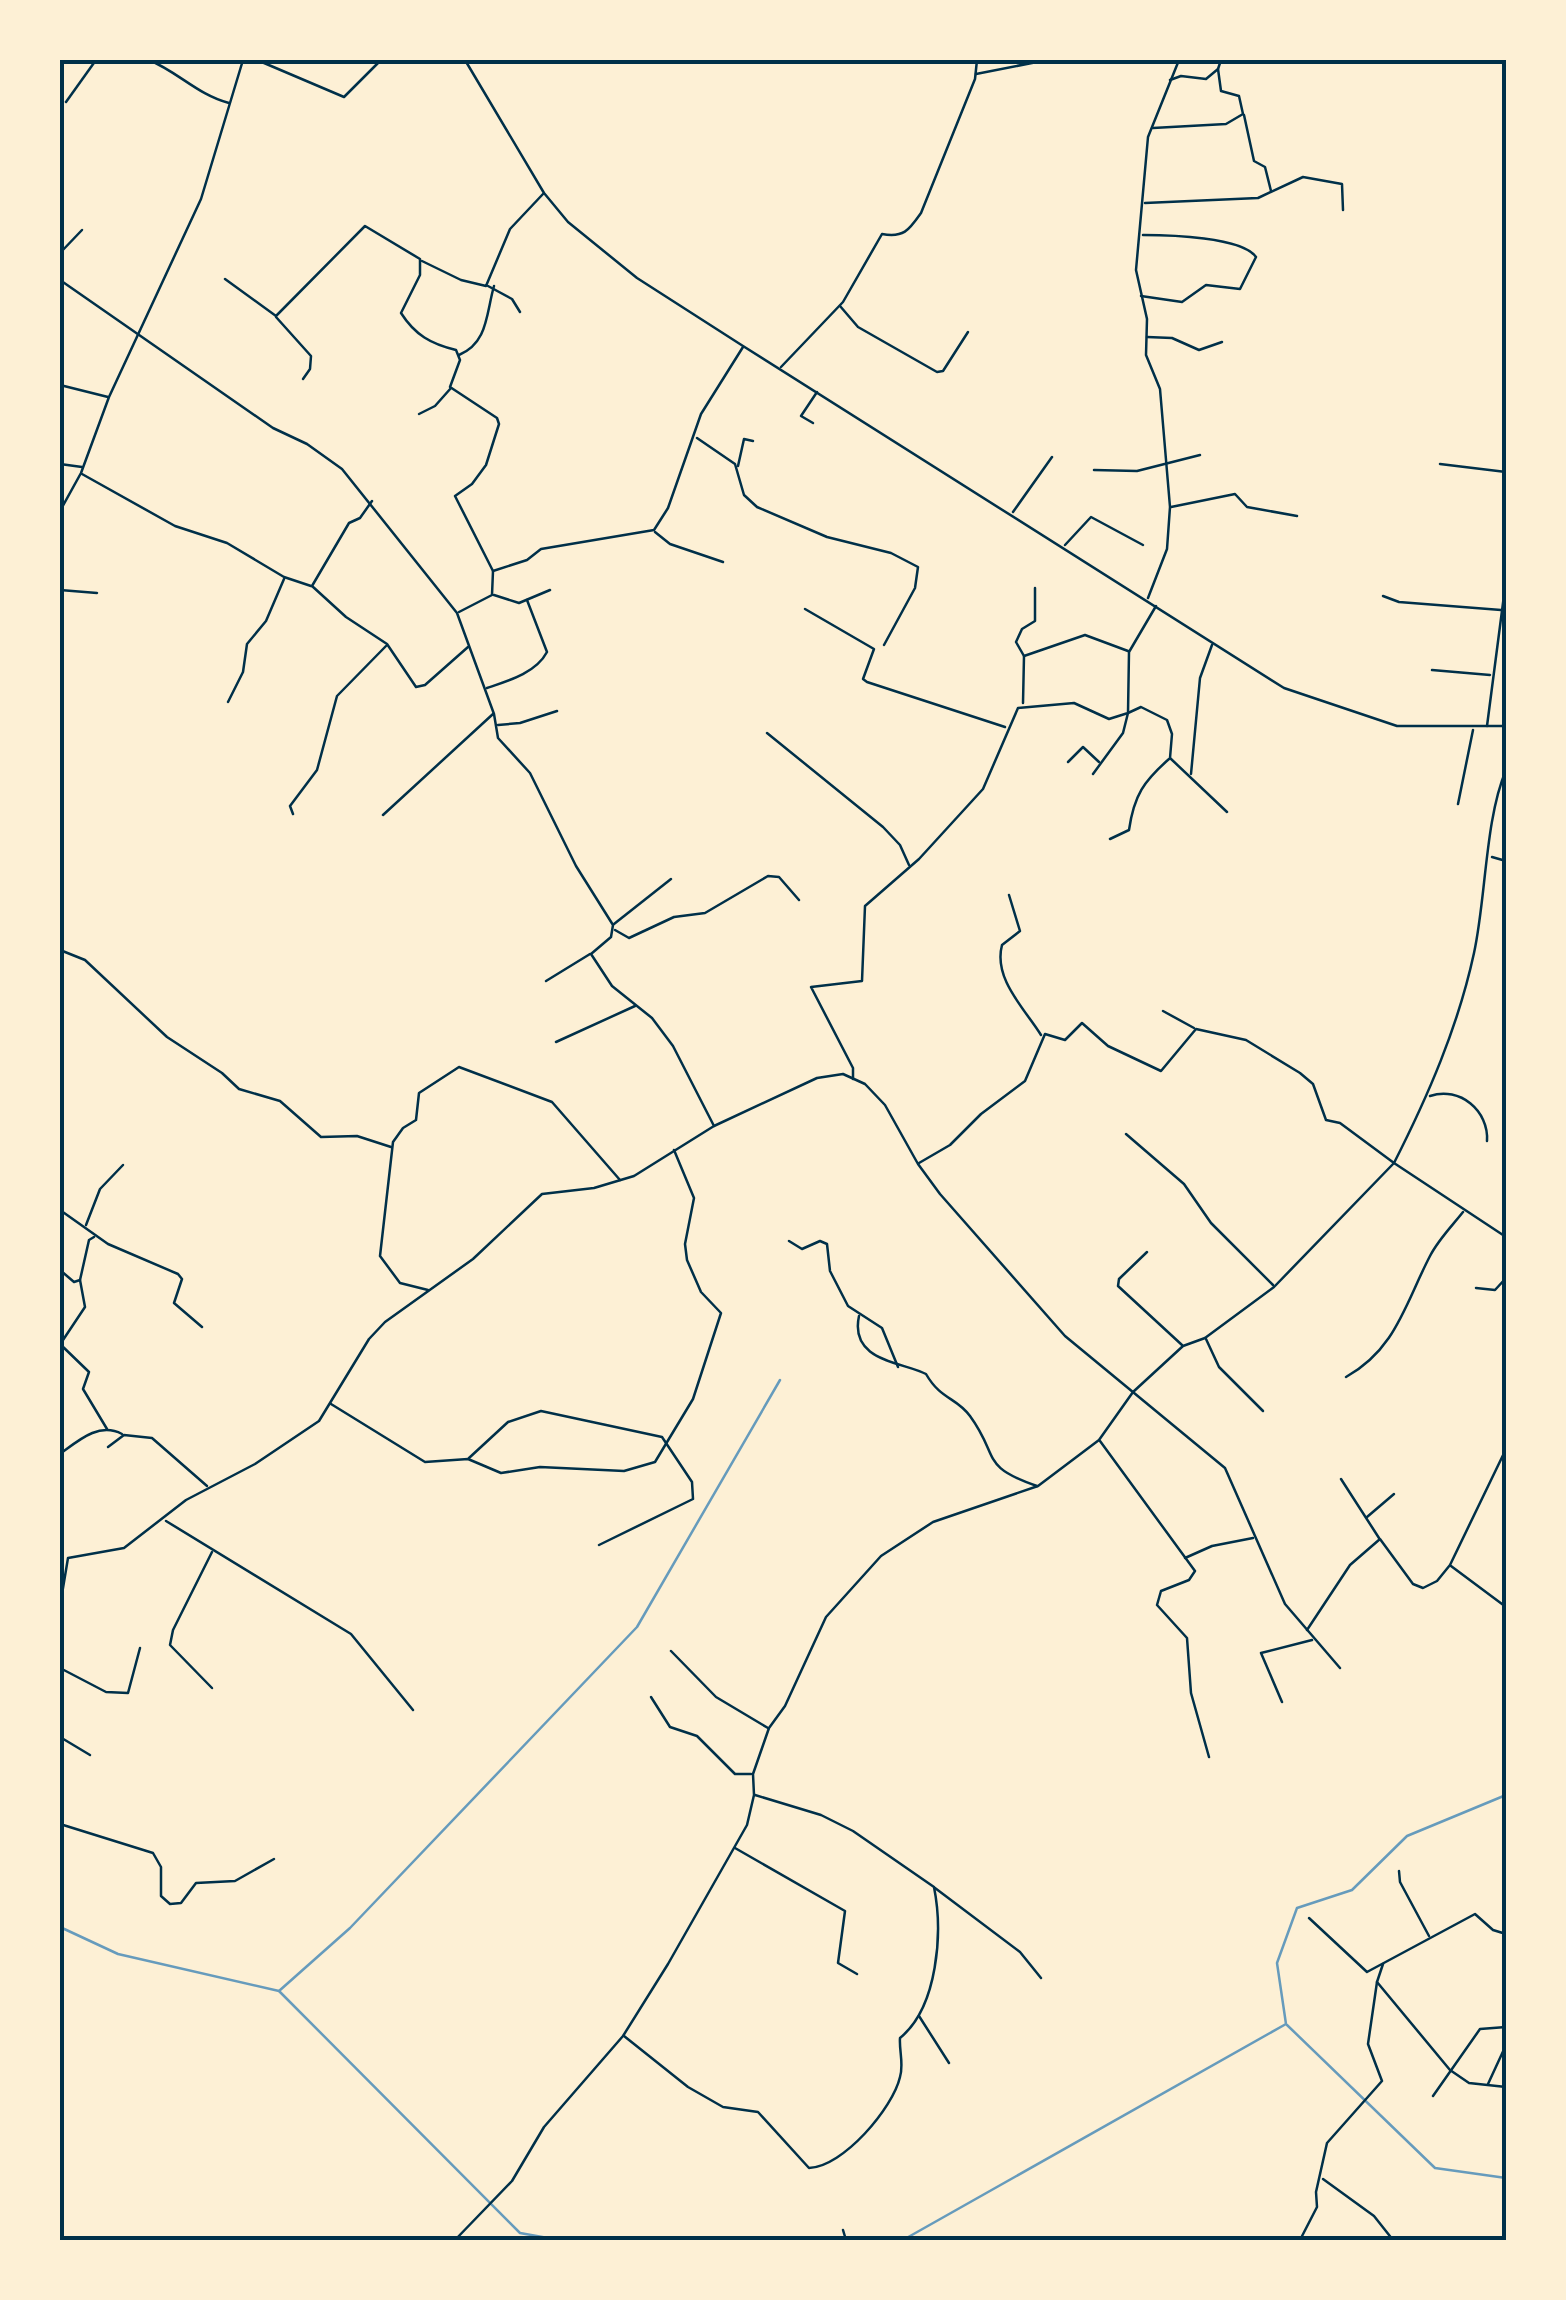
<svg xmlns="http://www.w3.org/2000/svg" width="1566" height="2300" font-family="'Roboto Condensed',sans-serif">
<rect width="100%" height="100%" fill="#fdf0d5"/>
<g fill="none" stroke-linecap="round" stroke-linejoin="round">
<!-- stream -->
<g stroke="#669bbc" stroke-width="2.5">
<path d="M60,1927l58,27 161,37 241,242 39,7"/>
<path d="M279,1991l71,-63 287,-301 143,-247"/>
<path d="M1287,2025l148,143 71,10"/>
<path d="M903,2240l383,-216 -9,-61 20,-55 55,-18 55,-54 99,-41"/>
</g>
<!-- minor -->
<g stroke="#003049" stroke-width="2.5">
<path d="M149,60c29,12 49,35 80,43"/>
<path d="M257,60l87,37 37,-37"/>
<path d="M400,60h11"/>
<path d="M465,60l79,133 24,29 69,56 106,68 541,342 113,38h109"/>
<path d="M976,74l71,-14"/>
<path d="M1170,80l11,-4 25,3 12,-10 3,-9"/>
<path d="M66,102l30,-42"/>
<path d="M1244,115l10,46 11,6 6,24"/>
<path d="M1153,128l73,-4 17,-10 -4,-18 -18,-5 -3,-22"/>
<path d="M1145,203l113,-5 45,-21 39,7 1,26"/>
<path d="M60,253l22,-23"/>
<path d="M422,261l39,19 25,6 24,-57 33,-35"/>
<path d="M225,279l51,37 89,-90 55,33v16l-19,38c14,22 30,31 55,37l4,10 -10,27 47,31 2,6 -13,41 -14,19 -17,12 38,75"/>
<path d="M60,280l213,148 34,16 35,25 115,144 37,101 4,24 32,35 46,93 37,59 -2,12 -20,17 21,32 40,32 21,28 41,80"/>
<path d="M488,286l24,13 8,13"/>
<path d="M1141,296l41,6 24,-17 34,4 16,-32c-14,-20 -87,-22 -113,-22"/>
<path d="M840,306l18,21 79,45 6,-1 25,-39"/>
<path d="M276,317l35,39 -1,13 -7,10"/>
<path d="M1147,337l25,1 27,12 23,-8"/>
<path d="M459,355c29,-12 27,-41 35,-69"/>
<path d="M781,367l62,-65 39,-68c22,4 27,-4 39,-21l54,-134 2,-19"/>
<path d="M60,385l48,12"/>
<path d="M419,414l16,-8 16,-18"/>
<path d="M813,423l-12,-7 16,-24"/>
<path d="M697,438l38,26 9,31 13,12 70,30 64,16 27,14 -3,21 -31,57"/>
<path d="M60,464l22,3"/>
<path d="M1440,464l66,8"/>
<path d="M738,466l6,-27 9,2"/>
<path d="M1094,470l43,1 63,-16"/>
<path d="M82,474l93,52 52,17 57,34 27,9"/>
<path d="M372,501l-12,17 -11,5 -37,63 34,31 41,27 29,43 9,-2 43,-38"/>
<path d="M1171,507l64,-13 12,13 50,9"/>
<path d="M60,511l21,-38 28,-76 92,-198 42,-139"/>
<path d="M1013,512l39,-55"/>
<path d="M655,532l15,12 53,18"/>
<path d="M1065,545l26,-28 52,28"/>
<path d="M60,590l37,3"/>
<path d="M494,595l25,8 31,-13"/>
<path d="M1383,596l16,6 102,8"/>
<path d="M1148,598l19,-49 3,-42 -10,-118 -14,-34 1,-36 -11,-49 12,-133 31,-77"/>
<path d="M805,609l69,40 -11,30 4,3 138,45"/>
<path d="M459,612l33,-17 1,-24 34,-11 14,-11 113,-19 14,-22 33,-94 42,-67"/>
<path d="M1024,656l61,-21 43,16"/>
<path d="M1432,670l58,5"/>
<path d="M487,688c21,-7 49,-15 60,-36l-20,-52"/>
<path d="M228,702l15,-30 4,-28 19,-23 18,-42"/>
<path d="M1023,703l1,-47 -8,-14 6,-13 13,-8v-33"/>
<path d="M498,725l22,-2 37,-12"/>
<path d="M1487,726l19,-146"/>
<path d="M767,733l116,94 17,18 9,20"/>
<path d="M1068,762l15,-15 16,15"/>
<path d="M1093,774l30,-41 5,-20 13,-6 26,13 5,14 -2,24 57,54"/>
<path d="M1191,774l9,-96 12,-33"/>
<path d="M1458,804l15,-74"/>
<path d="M293,814l-3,-8 27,-36 20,-74 49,-50"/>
<path d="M383,815l110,-101"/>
<path d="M1110,839l19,-9c5,-35 15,-49 40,-71"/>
<path d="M1492,857l14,4"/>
<path d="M1009,895l11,36 -18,14c-9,34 23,64 39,90"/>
<path d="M614,924l57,-45"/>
<path d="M615,930l14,8 45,-21 31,-4 63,-37 11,1 20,23"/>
<path d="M60,950l25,10 82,77 55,36 17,16 41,12 41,36 36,-1 34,11"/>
<path d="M546,981l44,-27"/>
<path d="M1163,1011l31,17"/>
<path d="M556,1042l79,-36"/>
<path d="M853,1079v-11l-42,-81 51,-6 3,-75 54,-47 64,-70 35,-81 56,-5 35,16 19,-6 1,-61 27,-46"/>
<path d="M1430,1096c30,-10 59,15 57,45"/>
<path d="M1126,1134l58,50 27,39 62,62"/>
<path d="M919,1163l31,-18 31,-31 44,-33 20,-47 20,6 17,-17 26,23 53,25 35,-42 50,11 54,33 13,11 13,36 14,3 54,40c34,-67 64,-136 80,-210 12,-54 11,-134 32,-183"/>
<path d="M60,1210l48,34 70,30 4,5 -8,24 28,24"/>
<path d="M86,1225l14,-36 23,-24"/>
<path d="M789,1241l13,8 18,-8 7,3 3,27 18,35 34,22 16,39"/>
<path d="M1147,1252l-28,27 -1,7 64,59"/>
<path d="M60,1270l14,12 6,-2 9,-40 5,-3"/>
<path d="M1476,1288l19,2 11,-12"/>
<path d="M428,1290l-28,-7 -20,-27 13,-114 10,-14 13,-8 3,-27 40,-26 93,35 68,78"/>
<path d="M859,1316c-10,46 45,46 67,58 15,26 30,23 44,42 30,41 9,50 67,70"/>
<path d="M1206,1339l13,28 44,44"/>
<path d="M61,1343l24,-36 -5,-27"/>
<path d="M60,1344l29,28 -6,17 24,40"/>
<path d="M1346,1377c50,-28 59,-73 84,-121 8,-16 22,-30 33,-44"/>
<path d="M331,1404l94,58 43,-3 33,14 39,-6 84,4 31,-9 38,-63 28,-86 -20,-21 -14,-32 -2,-16 9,-46 -20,-48"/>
<path d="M1100,1441l95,130 -6,9 -28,11 -4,14 30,33 4,55 18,64"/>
<path d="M108,1447l16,-12 28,3 55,48"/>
<path d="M60,1454c19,-14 39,-32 62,-20"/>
<path d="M469,1458l39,-36 33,-11 121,26 30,45 1,17 -94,46"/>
<path d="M1341,1479l38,59"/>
<path d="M1367,1517l27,-23"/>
<path d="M166,1521l185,113 62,76"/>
<path d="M1185,1558l27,-12 41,-8"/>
<path d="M1451,1566l55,41"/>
<path d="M60,1606l8,-48 56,-10 62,-48 69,-36 64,-43 50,-82 16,-17 88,-63 69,-65 52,-6 40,-12 80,-50 103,-48 26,-4 22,10 20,21 33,59 22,30 125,142 160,132 60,136 55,64"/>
<path d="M1307,1630l43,-65 30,-26 33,45 10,4 14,-7 13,-16 56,-116"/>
<path d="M671,1651l45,46 52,31"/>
<path d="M60,1668l46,24 22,1 12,-45"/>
<path d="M212,1688l-42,-43 3,-15 39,-78"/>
<path d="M651,1697l19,30 27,9 38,38h16"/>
<path d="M1282,1702l-21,-49 51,-13"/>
<path d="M60,1737l30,18"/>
<path d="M60,1824l93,29 8,14v29l9,8 11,-1 15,-20 39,-2 39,-22"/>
<path d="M735,1848l110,63 -7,52 19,11"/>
<path d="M1399,1871l1,11 29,54"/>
<path d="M935,1888l85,64 21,26"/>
<path d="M1309,1918l58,54 108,-58 18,16 13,4"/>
<path d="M1383,1964l-6,18 73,88 19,13 37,4"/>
<path d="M919,2016l30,47"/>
<path d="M624,2036l64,51 35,20 35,5 51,56c34,-1 84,-60 91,-91 4,-13 -1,-26 0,-39 38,-31 43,-106 34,-151l-81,-56 -32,-16 -66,-20"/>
<path d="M1488,2084l18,-39"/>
<path d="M1433,2096l47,-67 26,-2"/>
<path d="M1323,2179l51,37 19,24"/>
<path d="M843,2230l3,10"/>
<path d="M455,2240l57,-59 32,-54 79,-91 45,-72 79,-139 7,-30 -1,-21 16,-46 16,-22 41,-89 55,-61 52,-34 105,-36 61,-46 34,-48 50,-46 22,-8 69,-51 120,-124 112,74"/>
<path d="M1300,2240l17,-33 -1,-15 11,-49 55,-62 -14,-37 9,-62"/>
</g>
</g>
<!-- border -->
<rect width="1566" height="2300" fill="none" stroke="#fdf0d5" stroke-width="125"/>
<rect x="62" y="62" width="1442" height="2176" fill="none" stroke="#003049" stroke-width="4"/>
</svg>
